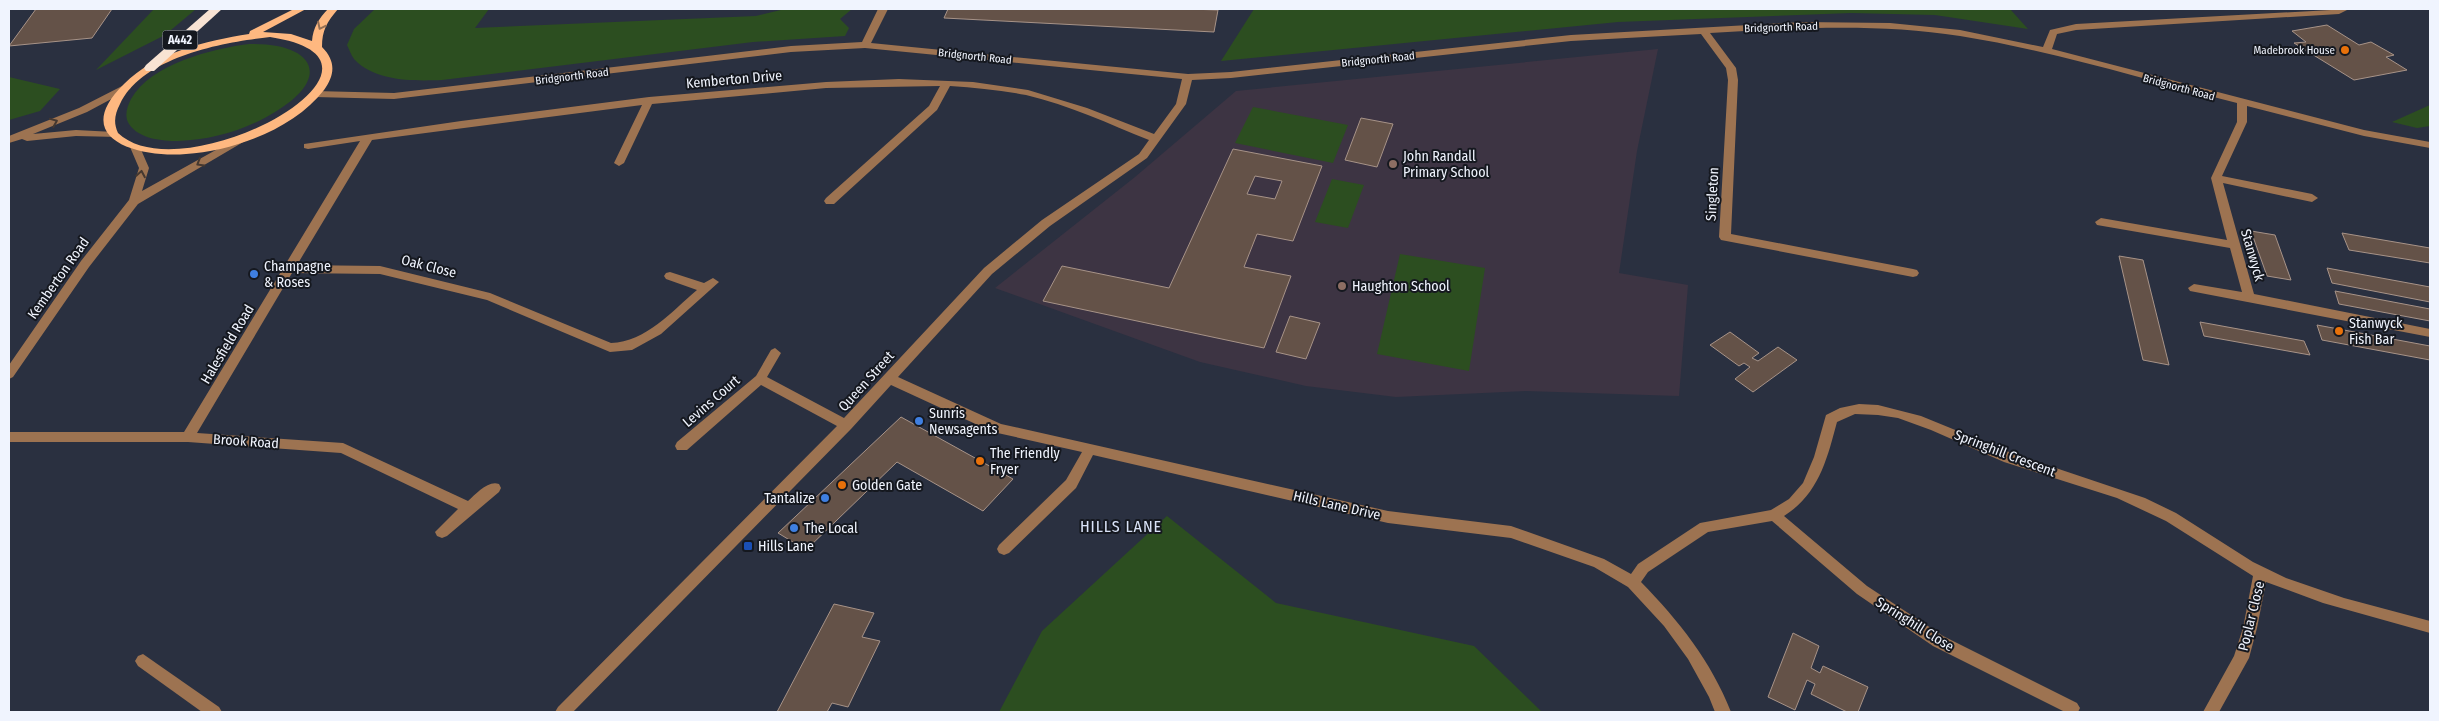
<svg xmlns="http://www.w3.org/2000/svg" width="2439" height="721" font-family="'Fira Sans Condensed',sans-serif">
<rect width="100%" height="100%" fill="#2a3040"/>
<!-- education -->
<path fill="#3d3443" d="M1658,49l-21,102 -18,122 69,12 -9,111 -153,-5 -130,6 -90,-11 -106,-24 -205,-74 140,-111 101,-86z"/>
<!-- green -->
<g fill="#2c4e20">
<path d="M154,9h42l-31,26 -69,35z"/>
<path d="M375,9h114l-14,19 281,-12 29,-7h67l-12,10 9,9 -4,8 -92,6 -311,38c-27,1 -67,2 -88,-21 -3,-4 -5,-10 -7,-14l7,-16z"/>
<path d="M1254,9h756l18,20 -93,-14 -84,-2 -233,9 -397,39z"/>
<path d="M249,44c61,-2 87,31 26,68 -29,18 -63,28 -97,29 -16,0 -39,-2 -49,-17 -5,-8 -2,-17 2,-25 20,-35 80,-50 118,-55z"/>
<path d="M9,77l51,12 -20,22 -31,9z"/>
<path d="M2430,105v21l-13,2 -25,-6z"/>
<path d="M1253,107l95,18 -15,38 -98,-20z"/>
<path d="M1332,179l32,6 -16,43 -33,-6z"/>
<path d="M1400,254l85,14 -16,103 -92,-17z"/>
<path d="M1167,516l109,87 198,43 68,66h-543l43,-81z"/>
</g>
<!-- building -->
<g fill="#645248" stroke="#a79388" fill-rule="evenodd">
<path d="M36,9h76l-20,29 -83,8z"/>
<path d="M948,9h241l29,1 -4,22 -270,-14z"/>
<path d="M2327,25l32,20 12,-3 23,13 -8,2 21,13 -53,10 -60,-37 12,-1 -14,-11z"/>
<path d="M1361,118l32,6 -16,43 -32,-7z"/>
<path d="M1233,149l89,17 -29,75 -36,-7 -13,33 47,9 -27,72 -221,-47 19,-35 107,22zM1255,176l27,5 -7,18 -28,-5z"/>
<path d="M2251,231l24,4 16,45 -24,-4z"/>
<path d="M2342,233l88,15v15l-81,-13z"/>
<path d="M2119,256l24,4 26,105 -26,-5z"/>
<path d="M2327,268l103,19v15l-98,-19z"/>
<path d="M2335,291l95,18v12l-91,-17z"/>
<path d="M1290,316l30,7 -14,36 -30,-7z"/>
<path d="M2200,322l104,19 6,14 -106,-19z"/>
<path d="M2317,325l113,21v14l-108,-20z"/>
<path d="M1730,332l29,21 -7,5 6,3 20,-14 19,13 -44,32 -18,-13 15,-12 -6,-4 -5,3 -29,-21z"/>
<path d="M901,417l112,62 -30,32 -86,-49 -91,88 -28,-17z"/>
<path d="M834,604l40,9 -12,24 18,4 -32,66 -16,-4 -5,9h-50z"/>
<path d="M1793,633l26,13 -8,22 9,5 3,-7 45,21 -10,25h-11l-36,-18 4,-10 -8,-4 -12,30 -27,-13z"/>
</g>
<g fill="none" stroke-linecap="round" stroke-linejoin="round">
<!-- minor -->
<g fill="#9d7351" fill-rule="evenodd">
<path d="M878,9h10l-17,34 317,31 43,-2 340,-37 232,-13 87,1 70,7 83,17 7,-17 26,-6 273,-15 -10,5 -263,16 -19,4 -5,15 312,81 66,12v6l-66,-12 -117,-30v16l-25,54 90,18 6,4 -6,4 -89,-19 31,111 176,35v8l-240,-46 -2,-3 6,-4 48,8 -12,-44 -133,-23 -2,-3 6,-4 126,22 -16,-62 26,-56v-19c-91,-23 -183,-52 -277,-67 -82,-13 -167,-8 -250,-3l26,35 2,12 -7,154 182,35 4,1 2,3 -2,3 -4,1 -192,-37 -2,-3 9,-157 -2,-12 -25,-34 -130,7 -340,37 -39,2 -6,24 -39,54 -97,68 -58,48 -94,103 103,47 387,87 123,15 93,33 27,15 7,-10 62,-41 71,-13 18,-11 14,-16 11,-26 12,-42 14,-7 19,-4 19,1 43,11 93,38 131,44 31,15 77,49 33,16 58,20 86,23v12l-107,-30 -57,-21 -9,46 -8,30 -30,54h-16l31,-56 9,-28 10,-52 -87,-55 -49,-23 -113,-36 -73,-32 -33,-12 -20,-3 -23,-1 -18,8c-10,37 -18,72 -53,94l83,70 76,50 134,67 3,5 -2,4h-13l-132,-66 -76,-52 -85,-73 -64,11 -60,40 -7,10c38,39 70,79 90,130h-16l-6,-15 -21,-38 -24,-33 -36,-39 -34,-20 -83,-29 -123,-15 -295,-68 -17,33 -67,65 -5,2 -5,-2 -2,-4 2,-4 67,-65 16,-28 -89,-20 -102,-47 -40,44 -278,283h-18l3,-5 279,-281 -76,-41 -74,65h-10l-2,-4 2,-4 79,-66 15,-26 4,-2 6,5 -14,24 77,41 140,-150 58,-48 97,-66 10,-14c-40,-16 -80,-35 -123,-45 -25,-5 -50,-7 -76,-9l-13,24 -103,94h-8l-2,-3 2,-3 103,-92 11,-20 -114,2 -174,16 -28,59 -5,3 -5,-3 28,-58 -270,35 -75,125 83,1 110,27 121,50c35,-1 61,-32 86,-53l-31,-11 -2,-3 2,-3 4,-1 34,11 9,-5 6,4 -58,52 -29,16 -22,2 -123,-52 -107,-26 -88,-1 -95,160 146,10 125,58c8,-7 20,-21 31,-17l2,4 -2,4 -52,44 -5,2 -5,-2 -2,-4 23,-23 -117,-56 -153,-11h-179v-10h175l176,-291 -52,8 -4,-1v-4l157,-23 188,-24 177,-15 73,-3 74,3 55,8 59,18 67,26 22,-30 6,-25 -317,-31 -74,4 -397,47 -79,-2 -5,-3 5,-3 79,2 397,-47 71,-4z"/>
<path d="M126,84l5,3 -1,2 -43,23 -54,22 43,-4 38,2 4,1v4l-42,-1 -49,5 -5,-2 -13,4v-7l70,-28z"/>
<path d="M241,136l5,3 -1,2 -107,63 -49,63 -76,110 -4,2v-14l72,-104 48,-61 10,-32 -9,-21 1,-2h8l10,23 -7,23z"/>
<path d="M143,654l76,53 3,5h-20l-64,-46 -3,-5 3,-5z"/>
</g>
<!-- major -->
<path fill="#feb880" fill-rule="evenodd" d="M294,9h12l-43,23 28,2 21,7c1,-13 7,-23 16,-32h10c-11,13 -16,21 -16,38 14,14 13,28 2,43 -30,39 -91,61 -138,64 -47,4 -118,-15 -62,-70 32,-32 82,-43 125,-50l1,-3zM270,37c158,24 -87,158 -152,96 -5,-11 -3,-19 2,-29 22,-47 103,-62 150,-67z"/>
<!-- highway -->
<path fill="#f8e3d3" fill-rule="evenodd" d="M210,9h12l-68,62h-8l-2,-3 2,-3z"/>
</g>
<!-- one-way arrows -->
<defs><path id="oneway-chevron" d="M-2-3.5L2.5 0L-2 3.5" fill="none" stroke-width="1.6" stroke-linecap="round" stroke-linejoin="round" transform="scale(1.25)"/></defs>
<use stroke="#957054" href="#oneway-chevron" transform="translate(321 26) rotate(116)"/>
<g stroke="#453830">
<use href="#oneway-chevron" transform="translate(54 122) rotate(-22)"/>
<use href="#oneway-chevron" transform="translate(200 163) rotate(149)"/>
<use href="#oneway-chevron" transform="translate(141 174) rotate(-80)"/>
</g>
<!-- markers -->
<g fill="#e8710a" stroke="#15181f" stroke-width="2">
<circle cx="2345" cy="50" r="5"/>
<circle cx="2339" cy="331" r="5"/>
<circle cx="980" cy="461" r="5"/>
<circle cx="842" cy="485" r="5"/>
</g>
<g fill="#8d6e63" stroke="#15181f" stroke-width="2">
<circle cx="1393" cy="164" r="5"/>
<circle cx="1342" cy="286" r="5"/>
</g>
<g fill="#3f7fe0" stroke="#15181f" stroke-width="2">
<circle cx="254" cy="274" r="5"/>
<circle cx="919" cy="421" r="5"/>
<circle cx="825" cy="498" r="5"/>
<circle cx="794" cy="528" r="5"/>
</g>
<rect fill="#1a4fb4" stroke="#15181f" stroke-width="2" x="743" y="541" width="10" height="10" rx="2.5"/>
<g text-anchor="middle" stroke-width="4" stroke-linejoin="round" paint-order="stroke">
<!-- far-street labels -->
<g font-size="11" fill="#f0f4fe" stroke="#15181f">
<text transform="translate(1781 27) rotate(-2)" y="4">Bridgnorth Road</text>
<text transform="translate(975 56) rotate(6)" y="4">Bridgnorth Road</text>
<text transform="translate(1378 59) rotate(-6)" y="4">Bridgnorth Road</text>
<text transform="translate(572 76) rotate(-7)" y="4">Bridgnorth Road</text>
<text transform="translate(2179 87) rotate(15)" y="4">Bridgnorth Road</text>
</g>
<!-- far-poi labels -->
<g font-size="11" fill="#f0f4fe" stroke="#15181f" text-anchor="end">
<text x="2335" y="54">Madebrook House</text>
</g>
<!-- shield labels -->
<rect fill="#15181f" stroke="#aeb2bb" stroke-width="1" x="162.5" y="30.5" width="35" height="19" rx="4"/>
<g font-size="12" font-weight="bold" fill="#f0f4fe">
<text x="180" y="44">A442</text>
</g>
<!-- street labels -->
<g font-size="14" fill="#f0f4fe" stroke="#15181f">
<text transform="translate(734 79) rotate(-5)" y="5">Kemberton Drive</text>
<text transform="translate(1712 194) rotate(-87)" y="5">Singleton</text>
<text transform="translate(2253 255) rotate(74)" y="5">Stanwyck</text>
<text transform="translate(429 266) rotate(14)" y="5">Oak Close</text>
<text transform="translate(58 278) rotate(-55)" y="5">Kemberton Road</text>
<text transform="translate(227 344) rotate(-59)" y="5">Halesfield Road</text>
<text transform="translate(866 381) rotate(-48)" y="5">Queen Street</text>
<text transform="translate(711 401) rotate(-41)" y="5">Levins Court</text>
<text transform="translate(246 441) rotate(4)" y="5">Brook Road</text>
<text transform="translate(2005 453) rotate(21)" y="5">Springhill Crescent</text>
<text transform="translate(1337 505) rotate(13)" y="5">Hills Lane Drive</text>
<text transform="translate(2251 616) rotate(-76)" y="5">Poplar Close</text>
<text transform="translate(1915 624) rotate(32)" y="5">Springhill Close</text>
</g>
<!-- poi labels -->
<g font-size="14" fill="#f0f4fe" stroke="#15181f" text-anchor="start">
<text x="1403" y="161">John Randall<tspan x="1403" dy="16">Primary School</tspan></text>
<text x="264" y="271">Champagne<tspan x="264" dy="16">&amp; Roses</tspan></text>
<text x="1352" y="291">Haughton School</text>
<text x="2349" y="328">Stanwyck<tspan x="2349" dy="16">Fish Bar</tspan></text>
<text x="929" y="418">Sunris<tspan x="929" dy="16">Newsagents</tspan></text>
<text x="990" y="458">The Friendly<tspan x="990" dy="16">Fryer</tspan></text>
<text x="852" y="490">Golden Gate</text>
<text x="815" y="503" text-anchor="end">Tantalize</text>
<text x="804" y="533">The Local</text>
<text x="758" y="551">Hills Lane</text>
</g>
<!-- quarter labels -->
<g font-size="16" letter-spacing="1" fill="#d9e2f7" stroke="#15181f">
<text x="1121" y="532">HILLS LANE</text>
</g>
</g>
<!-- border -->
<rect width="2439" height="721" fill="none" stroke="#f0f4fe" stroke-width="20"/>
</svg>
